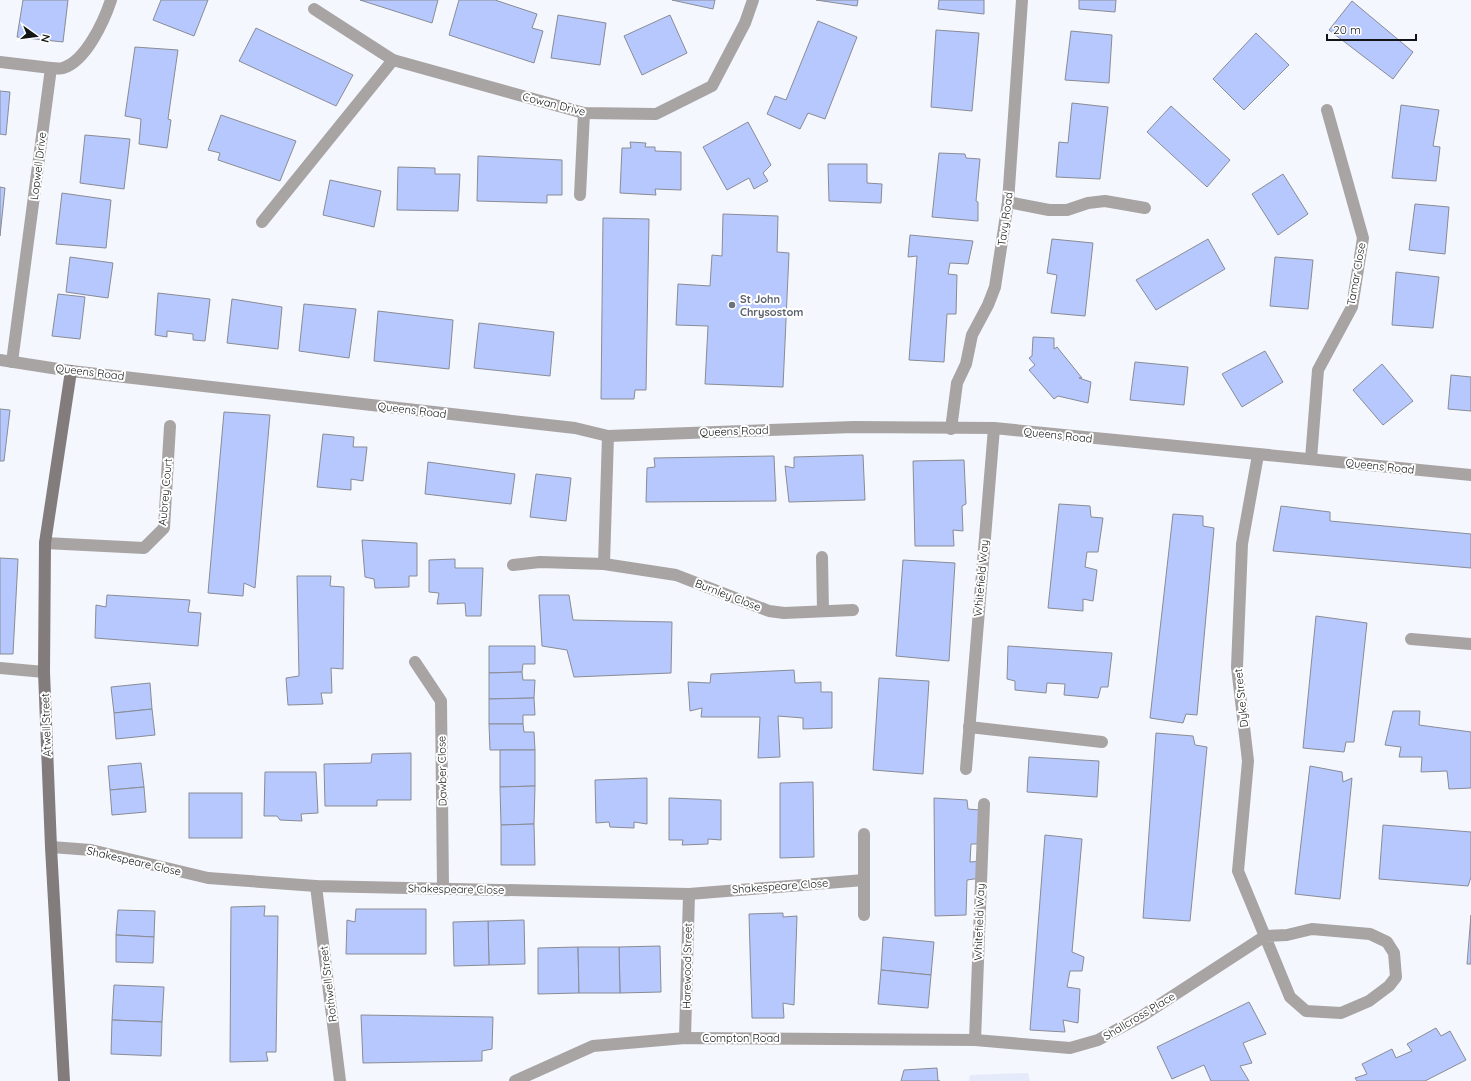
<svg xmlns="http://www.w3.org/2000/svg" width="1471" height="1081" font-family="Quicksand,sans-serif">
<rect width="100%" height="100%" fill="#f5f7fe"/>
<!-- built -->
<path fill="#e4eafa" d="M1028,1073l2,8h-61l1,-6z"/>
<!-- building -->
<g fill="#b6c8fe" stroke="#898c94">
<path d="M23,0h45l-5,42 -46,-5z"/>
<path d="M161,0h47l-14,36 -41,-16z"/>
<path d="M360,0h78l-6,23z"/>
<path d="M459,0h36l42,14 -5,14 11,3 -9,32 -85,-28z"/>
<path d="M672,0h43l-2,9z"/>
<path d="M816,0h42l-1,6z"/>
<path d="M939,0h45v14l-46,-5z"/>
<path d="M1079,0h37l-1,12 -36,-3z"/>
<path d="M1352,1l61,51 -20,27 -64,-49z"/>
<path d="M558,15l48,8 -6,42 -49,-7z"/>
<path d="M670,15l17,38 -45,22 -18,-39z"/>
<path d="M818,21l39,16 -32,82 -17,-6 -8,16 -33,-15 8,-18 11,4z"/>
<path d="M256,28l97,47 -17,31 -97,-45z"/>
<path d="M936,30l43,3 -7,78 -41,-4z"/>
<path d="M1071,31l41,4 -3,48 -44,-3z"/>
<path d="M1256,33l33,32 -45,45 -31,-31z"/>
<path d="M135,47l43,3 -10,69 3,1 -4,28 -28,-4 2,-25 -16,-3z"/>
<path d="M0,91l10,1 -4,43 -6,-1z"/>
<path d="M1072,103l36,4 -8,72 -44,-2 3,-35 9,1z"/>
<path d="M1401,105l38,5 -6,36 7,1 -4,34 -44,-3z"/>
<path d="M1171,106l59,54 -23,27 -60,-55z"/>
<path d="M221,115l75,26 -16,40 -62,-21 2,-7 -12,-3z"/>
<path d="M748,122l23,43 -8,8 5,8 -14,8 -5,-11 -22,12 -24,-43z"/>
<path d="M85,135l45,4 -6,50 -44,-6z"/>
<path d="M630,142l16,1 -1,4h10v4l26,1v38l-26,-1 1,6 -36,-2 2,-45h9z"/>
<path d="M939,153l26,1 1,4 14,1 -4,42 2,1v19l-46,-4z"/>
<path d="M478,156l84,4v35h-15v8l-70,-2z"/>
<path d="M828,164h39v19l15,1 -1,19 -52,-2z"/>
<path d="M398,167l37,1v6h25l-2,37 -61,-1z"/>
<path d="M1283,174l25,40 -30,21 -26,-41z"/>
<path d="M330,180l51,11 -7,36 -51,-12z"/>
<path d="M0,187l5,1 -5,48z"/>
<path d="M62,193l49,7 -5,48 -50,-4z"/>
<path d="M1415,204l34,3 -4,47 -36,-4z"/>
<path d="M723,214l55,2 -1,36 12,1 -6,134 -78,-3 3,-58 -32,-1 2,-41 32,2 2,-31 10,1z"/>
<path d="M603,218l46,1 -3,171h-11l-1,9h-33z"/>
<path d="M910,235l63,6 -5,23 -18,-1 -2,11 9,1 -1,39h-9l-3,48 -35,-2 8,-104 -9,1z"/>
<path d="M1052,239l41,4 -8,73 -34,-3 6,-38 -10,-2z"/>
<path d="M1208,239l17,30 -69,41 -20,-30z"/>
<path d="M70,257l43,6 -5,35 -42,-6z"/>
<path d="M1275,257l38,3 -5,49 -38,-3z"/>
<path d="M1396,272l43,5 -6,51 -41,-3z"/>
<path d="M158,293l52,6 -5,42 -12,-1v-6l-26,-3v6l-12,-2z"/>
<path d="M58,294l27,3 -5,42 -28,-3z"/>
<path d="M232,299l50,8 -4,42 -51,-6z"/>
<path d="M304,304l52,5 -7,49 -50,-7z"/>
<path d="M378,311l75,9 -4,49 -75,-8z"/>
<path d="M479,323l75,9 -4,44 -76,-8z"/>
<path d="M1033,337l21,1v11l3,-2 25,31h-3l12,4 -3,21 -30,-7 -4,3 -25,-29 6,-5 -6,-7 3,-2z"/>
<path d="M1265,351l18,31 -41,25 -20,-33z"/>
<path d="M1135,362l53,5 -4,38 -54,-5z"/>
<path d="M1382,364l31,37 -30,24 -30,-35z"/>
<path d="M1451,375l20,2v34l-23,-2z"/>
<path d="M0,409l10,1 -6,51h-4z"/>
<path d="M224,412l46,3 -15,173 -11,-5 -1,13 -35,-3z"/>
<path d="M323,434l31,3 -1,10h14l-4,34 -12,-2v11l-34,-3z"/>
<path d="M863,455l2,45 -76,2 -4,-36 9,2v-11z"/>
<path d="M774,456l2,45 -130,1 1,-34 8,-1 -1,-9z"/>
<path d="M964,460l2,44 -4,2 1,25 -10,-1 1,16h-39l-2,-85z"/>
<path d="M428,462l87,12 -4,30 -86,-10z"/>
<path d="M536,474l35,4 -5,43 -36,-4z"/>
<path d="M1059,504l31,2 1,11 12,1 -5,34h-11l-2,15 12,3 -4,31 -10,-2v12l-35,-3z"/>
<path d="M1281,506l49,6v9l141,13v34l-198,-17z"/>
<path d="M1173,514l30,2v10l11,2 -17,187 -11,-1 -3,9 -33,-5z"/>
<path d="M362,540l55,3v33h-8v11l-34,1 -1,-9 -9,-2z"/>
<path d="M0,558l18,1 -5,95h-13z"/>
<path d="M455,559v9h28l-2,48h-15l-1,-13 -28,1 2,-11 -10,-1v-32z"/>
<path d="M903,560l52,3 -6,98 -53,-5z"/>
<path d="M297,576h34l-1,10 14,1 -1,82 -12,-1 1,25h-11l2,11 -35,1 -2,-27 13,-2z"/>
<path d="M107,595l83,5 -2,12 13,1 -3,33 -103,-8 1,-33 10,2z"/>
<path d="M539,595h30l4,25 99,2 -1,51 -97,4 -7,-27 -25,-4z"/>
<path d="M1316,616l51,7 -13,119h-8l-2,10 -41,-4z"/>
<path d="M489,646h46v18h-12l-1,8 -33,1z"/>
<path d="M1008,646l104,7 -4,34h-7l-3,11 -34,-3 1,-11 -18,-1 -1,10 -31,-3v-9l-8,-2z"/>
<path d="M794,670l1,13 26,-1v10h11v36l-29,1v-11l-25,-2 2,41 -22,1 2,-41h-59l1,-9 -12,3 -2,-29 22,1 1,-9z"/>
<path d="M522,672l1,8h12l-1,18 -45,1v-26z"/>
<path d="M879,678l50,3 -6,93 -50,-4z"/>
<path d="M150,683l2,26 -38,4 -3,-26z"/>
<path d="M534,698l1,17h-12v9h-34v-25z"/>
<path d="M152,709l3,26 -39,4 -2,-26z"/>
<path d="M1393,711h27l-1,14 52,7v56l-22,1 -2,-18 -26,1 1,-15h-23l2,-10 -16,-2z"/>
<path d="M489,724h34l1,8h10l1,18h-45z"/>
<path d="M1156,733l37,3 2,9 12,2 -17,174 -47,-3z"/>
<path d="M500,750h35v36l-35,1z"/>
<path d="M411,753v47h-34v6h-52l-1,-42 47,-1 1,-9z"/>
<path d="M1029,757l70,4 -2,36 -70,-5z"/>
<path d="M141,763l3,24 -34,3 -2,-24z"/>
<path d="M1310,766l32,6 1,10 9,-4 -12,121 -45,-5z"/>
<path d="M265,772h51l2,41 -17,1 1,7 -22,-1 -3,-4h-13z"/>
<path d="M647,778v46l-13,-2v6l-24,-1 -1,-5 -13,1 -1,-43z"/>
<path d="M813,782l1,75 -34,1v-75z"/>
<path d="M535,786l-1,38 -33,1 -1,-38z"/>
<path d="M144,787l2,25 -34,3 -2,-25z"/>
<rect x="189" y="793" width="53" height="45"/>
<path d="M669,798l52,2v40l-13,-1v5l-26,1 1,-5h-14z"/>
<path d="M934,798l33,2 1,9 11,1 -1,34h-7l-1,18 12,-1 -1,17 -14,2 -1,35 -31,1z"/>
<path d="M534,824l1,41h-34v-40z"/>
<path d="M1383,825l88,7v45l-3,9 -89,-7z"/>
<path d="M1045,835l37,4 -10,113 12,5 -2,14h-12l-3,16 13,2 -2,34 -15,-3 2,12 -35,-2z"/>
<path d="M265,906l-1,10h14l-2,136h-10l2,9 -38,1 1,-155z"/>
<path d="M356,909h70v45h-80l1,-34 8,2z"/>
<path d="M118,910l37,1 -1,26 -38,-2z"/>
<path d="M783,913v4l14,-1 -3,89 -11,-2 1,15h-32l-3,-104z"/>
<path d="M1471,915v49h-4z"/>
<path d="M524,920l1,44 -36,1 -1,-44z"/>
<path d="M488,921l1,44 -35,1 -1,-44z"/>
<path d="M116,935l38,2 -1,26 -37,-1z"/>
<path d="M883,937l51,5 -3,33 -50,-5z"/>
<path d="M660,946l1,46 -41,1 -1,-46z"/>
<path d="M578,947l1,46 -41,1v-46z"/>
<path d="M578,947h41l1,46h-41z"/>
<path d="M881,970l50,5 -3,33 -50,-4z"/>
<path d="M114,985l50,2 -2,35 -50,-2z"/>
<path d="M1249,1002l17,32 -23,9 9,20 -12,3 9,15h-38l-7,-16 -32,14 -15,-32z"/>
<path d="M361,1015l132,2 -1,32 -10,2v10l-119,2z"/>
<path d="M112,1020l50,2 -1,34 -50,-2z"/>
<path d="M1436,1028l5,8 9,-5 16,29 -41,21h-68l-2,-3 12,-4 -5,-10 30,-15 4,9 16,-7 -5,-7z"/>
<path d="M937,1068l1,13h2h-39l3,-11z"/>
</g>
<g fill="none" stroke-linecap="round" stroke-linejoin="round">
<!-- street -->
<g stroke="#a9a4a4" stroke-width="12">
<path d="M314,9l79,51 191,53 72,1 56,-28 33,-63 8,-23"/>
<path d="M0,62l51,6"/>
<path d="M580,195l4,-82"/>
<path d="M1008,202l41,8h18l21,-7 17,-2 40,7"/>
<path d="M262,222l131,-162"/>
<path d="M0,360l71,11 504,57 33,8 246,-9 140,1 477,47"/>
<path d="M12,362l39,-294c4,0 9,1 12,0 23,-7 41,-47 48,-68"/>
<path d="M951,429l6,-46 9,-19 6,-29 16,-30 7,-18 13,-85 14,-202"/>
<path d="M1311,459l7,-89 34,-63 11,-69 -36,-128"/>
<path d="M45,543l99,5 20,-20 6,-102"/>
<path d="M822,557l1,54"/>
<path d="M604,564l4,-128"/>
<path d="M513,565l27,-3 64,2 72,11 93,36 15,2 69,-3"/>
<path d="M1411,639l60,5"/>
<path d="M415,662l26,39 2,187"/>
<path d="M0,668l44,4"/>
<path d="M969,727l133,15"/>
<path d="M966,769l28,-341"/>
<path d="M51,847l40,3 117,28 108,8 373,8 175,-14"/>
<path d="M316,886l24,195"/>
<path d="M864,915v-81"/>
<path d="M685,1038l4,-144"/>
<path d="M975,1040l9,-236"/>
<path d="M515,1081l78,-35 92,-8 290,2 95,8 28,-8 44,-24 123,-80 22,-1 25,-6 58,5 17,8 7,11 2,24 -7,9 -20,15 -28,12 -35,-2 -16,-14 -52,-126 10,-110 -11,-94 5,-123 16,-89"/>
</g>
<!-- secondary -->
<path stroke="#837c7c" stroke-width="12" d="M64,1081l-13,-234 -7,-175 1,-129 26,-172"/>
</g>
<!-- markers -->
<circle fill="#6b7280" stroke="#fff" stroke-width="1.5" cx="732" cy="305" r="4"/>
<g text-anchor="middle" stroke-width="4" stroke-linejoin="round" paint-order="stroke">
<!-- street labels -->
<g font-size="11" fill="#121416" stroke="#fff">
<text transform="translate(554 104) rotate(14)" y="4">Cowan Drive</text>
<text transform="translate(38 166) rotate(-83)" y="4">Lopwell Drive</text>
<text transform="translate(1005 219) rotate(-82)" y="4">Tavy Road</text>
<text transform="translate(1356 274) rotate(-80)" y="4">Tamar Close</text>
<text transform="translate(90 372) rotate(7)" y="4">Queens Road</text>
<text transform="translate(412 410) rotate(7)" y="4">Queens Road</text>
<text transform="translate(734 431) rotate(-2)" y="4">Queens Road</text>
<text transform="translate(1058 435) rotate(6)" y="4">Queens Road</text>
<text transform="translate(1380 466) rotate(6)" y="4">Queens Road</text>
<text transform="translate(165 492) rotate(-85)" y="4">Aubrey Court</text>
<text transform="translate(981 578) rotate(-85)" y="4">Whitefield Way</text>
<text transform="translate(728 595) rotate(21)" y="4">Burnley Close</text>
<text transform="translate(1241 698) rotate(-96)" y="4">Dyke Street</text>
<text transform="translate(46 725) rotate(-92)" y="4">Atwell Street</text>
<text transform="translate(442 771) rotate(-91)" y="4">Dawber Close</text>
<text transform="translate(134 861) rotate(13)" y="4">Shakespeare Close</text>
<text transform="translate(780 886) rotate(-4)" y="4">Shakespeare Close</text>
<text transform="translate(456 889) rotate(1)" y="4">Shakespeare Close</text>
<text transform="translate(979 922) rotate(-88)" y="4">Whitefield Way</text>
<text transform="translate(687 966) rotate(-89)" y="4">Harewood Street</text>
<text transform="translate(328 984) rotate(-97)" y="4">Rothwell Street</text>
<text transform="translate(1139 1016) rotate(-31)" y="4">Shallcross Place</text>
<text x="741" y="1042">Compton Road</text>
</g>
<!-- worship labels -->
<g font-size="11" font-weight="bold" fill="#5b616d" stroke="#fff" text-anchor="start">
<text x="740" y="303">St John<tspan x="740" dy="13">Chrysostom</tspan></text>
</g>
</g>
<!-- north arrow -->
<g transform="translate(36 36) rotate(104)" stroke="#ffffff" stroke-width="3" paint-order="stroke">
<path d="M0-3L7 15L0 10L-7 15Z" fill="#121416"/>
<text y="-6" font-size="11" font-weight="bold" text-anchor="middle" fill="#121416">N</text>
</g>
<!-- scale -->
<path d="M1327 34v6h89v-6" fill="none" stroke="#121416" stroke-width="2"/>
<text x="1333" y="34" font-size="12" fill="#121416" stroke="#ffffff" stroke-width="3" paint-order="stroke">20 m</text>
</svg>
